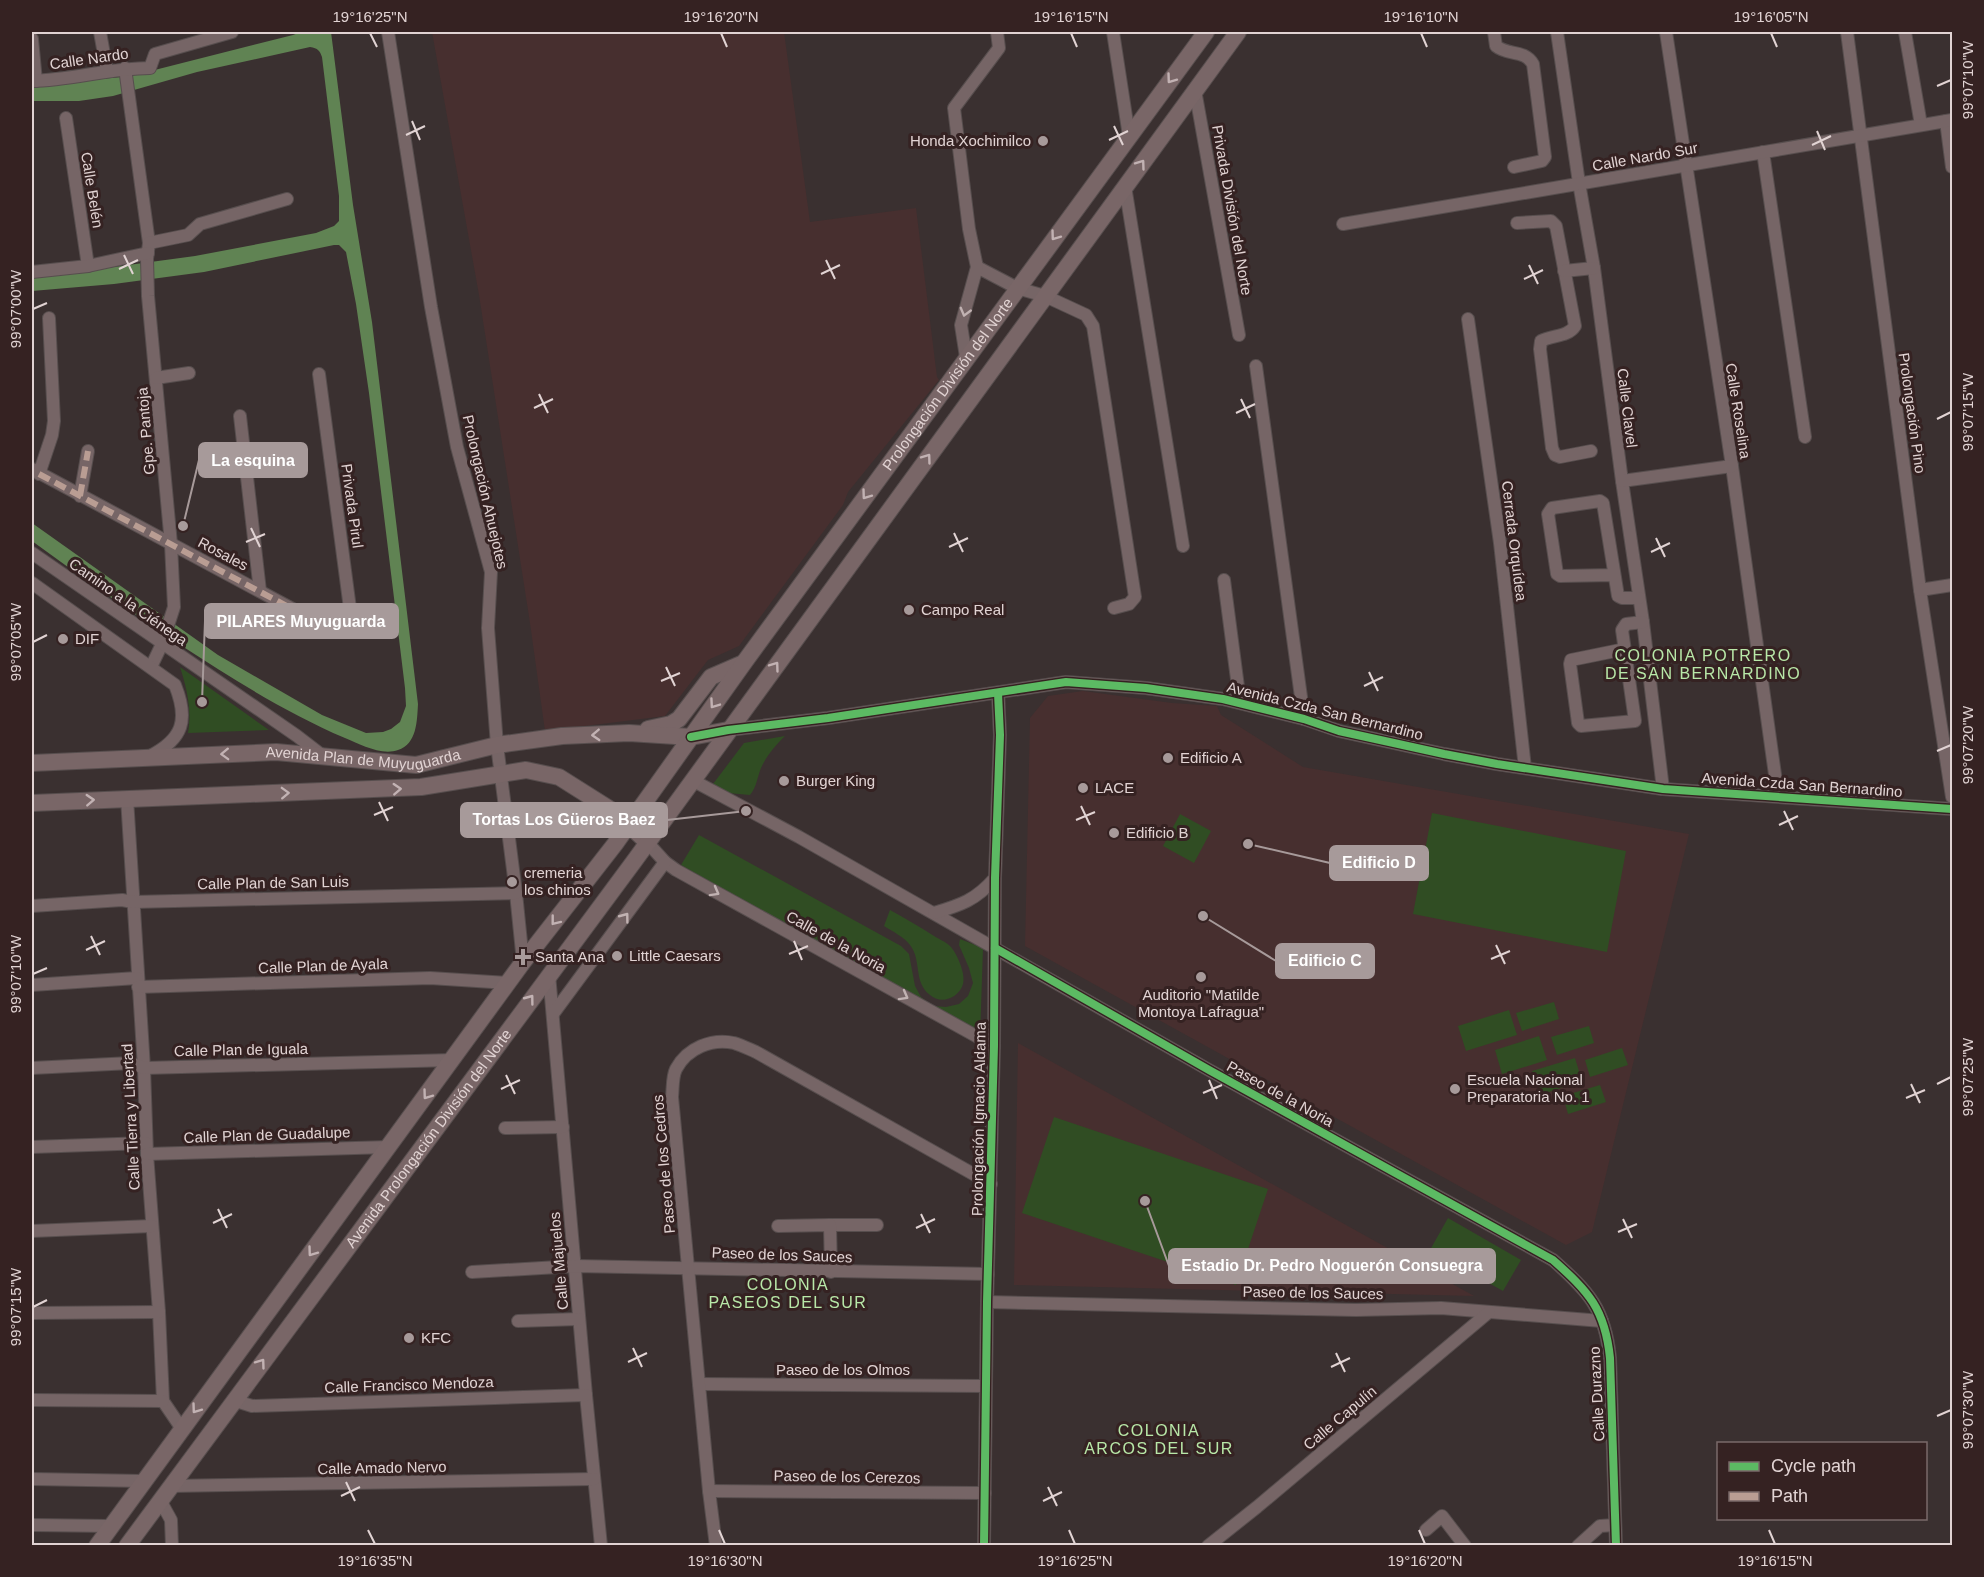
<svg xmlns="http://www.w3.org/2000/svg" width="1984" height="1577" font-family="Arial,sans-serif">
<rect width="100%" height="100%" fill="#3a3030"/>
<!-- built -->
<g fill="#472f2f">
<path d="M432,32h352l26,190 106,-14 21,169 2,3 -91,112 -5,13 -104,141 -31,14 -43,56 -120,15 -15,-108 -51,-328z"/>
<path d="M1083,691l89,12 45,3 4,9 82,52 386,67 -97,398 -26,13 -541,-299 5,-228 18,-22z"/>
<path d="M1018,1043l456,253 -460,-11z"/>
</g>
<!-- green -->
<g fill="#304d23">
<path d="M180,667l89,63 -81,3c4,-23 -1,-44 -8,-66z"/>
<path d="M785,736c-10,10 -18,19 -24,32 -4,10 -4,18 -11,27l-22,-2 -15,-9 31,-41z"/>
<path d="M1432,813l194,38 -19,101 -194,-38z"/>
<path d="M1180,814l31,17 -17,32 -31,-17z"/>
<path d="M699,835l202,111 8,8 6,32 6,11 12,9 13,1 13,-3 9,-8 5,-13 -4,-15 -10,-23 1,-6 23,9 -3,90 -299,-173z"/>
<path d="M890,910c15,8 30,17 44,26 5,3 12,6 16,10 7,7 16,28 13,38 -4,14 -22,21 -33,11 -17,-13 -8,-35 -20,-50 -6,-8 -18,-14 -26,-19z"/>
<path d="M1554,1002l5,17 -37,12 -6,-18z"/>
<path d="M1509,1010l8,25 -51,16 -8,-25z"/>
<path d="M1589,1026l5,17 -37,12 -6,-18z"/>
<path d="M1539,1036l8,24 -45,14 -7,-24z"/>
<path d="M1622,1048l6,17 -38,12 -5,-17z"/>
<path d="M1575,1058l7,23 -42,14 -8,-24z"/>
<path d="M1600,1085l6,17 -38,12 -5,-18z"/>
<path d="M1054,1117l214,72 -32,96 -214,-72z"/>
<path d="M1448,1218l73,42 -18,31 -73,-41z"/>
</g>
<!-- water -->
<path fill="#608353" d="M301,32h30l22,173 19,117 46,382c-1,17 -1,40 -20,46 -17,6 -38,-6 -53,-12 -58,-25 -111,-58 -163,-92 -51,-34 -101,-69 -150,-105v-18l186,132 104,60 44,18 17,-1 8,-3 9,-7 6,-16 -1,-18 -36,-295 -13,-89 -10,-52 -7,-7h-5l-130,27 -90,12 -82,7v-13l163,-22 121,-23 18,-7 5,-5v-25l-17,-139c-2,-6 -4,-9 -12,-10l-113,25 -84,24 -34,5h-47v-15l99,-10 162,-41z"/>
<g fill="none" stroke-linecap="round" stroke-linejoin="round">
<!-- street casing -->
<g stroke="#574e4e" stroke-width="14">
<g id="street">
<path d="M100,32l7,39"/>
<path d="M388,32l43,275 26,140 34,125 -3,56 9,117 19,148 7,69"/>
<path d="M1113,32l16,104"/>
<path d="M1494,32l2,14c12,10 28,3 37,18l12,93 -3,4 -28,6"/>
<path d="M1557,32l22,151 15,85 28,213 21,141 20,167"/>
<path d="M1666,32l66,434 46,330"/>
<path d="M1847,32l73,558 32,207"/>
<path d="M1905,32l16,93"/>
<path d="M32,39l4,42"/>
<path d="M125,68l24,175 -2,16 1,37 23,248 3,63 -12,37 -11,23"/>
<path d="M32,81c40,-1 78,-13 118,-13l5,-14 77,-22"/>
<path d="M1195,90l44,245"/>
<path d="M66,118l22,148"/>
<path d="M1946,121l6,46"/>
<path d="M1763,152l42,285"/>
<path d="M1125,186l58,360"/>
<path d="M1517,223l34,-2 5,5 19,100c-7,11 -23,9 -34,15l-1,8 12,99 3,7 5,2 31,-6"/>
<path d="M1343,224l609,-104"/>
<path d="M149,243l39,-8 12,-11 87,-25"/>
<path d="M977,267l40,21 28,8 41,19 7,11 42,271 -6,7 -15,4"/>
<path d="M1564,271l30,-3"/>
<path d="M32,272l56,-6 60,-13"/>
<path d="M1468,319l32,224 25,225"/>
<path d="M966,357l-5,-32 16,-58 -8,-38 -15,-121 45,-60 -2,-16"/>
<path d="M1256,366l48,353"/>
<path d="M156,378l33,-5"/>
<path d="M240,416l20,175"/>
<path d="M32,469l296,159 14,-4 9,-8 -32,-242"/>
<path d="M39,474l13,-39 2,-14 -5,-103"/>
<path d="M1622,481l110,-15"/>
<path d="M80,496l8,-45"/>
<path d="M32,553l265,183 26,20"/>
<path d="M1614,575l-54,1 -3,-2 -9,-60 4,-6 48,-7 3,2 15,93 4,2h17"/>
<path d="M1224,580l16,122"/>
<path d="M32,583l143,102c14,35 8,54 -25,71"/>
<path d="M1920,590l32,-5"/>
<path d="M1625,649l-54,11 -1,4 8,59 3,3 54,-5 -13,-91 4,-6 17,-2"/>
<path d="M728,730l100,-12 238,-36 80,6 77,11 81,20 35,12 105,23 53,10 166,25 289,20"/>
<path d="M692,780l107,57 410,233 344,190c36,32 52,49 57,98l6,188"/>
<path d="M127,798l17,270 3,86 12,158 4,89 19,28"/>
<path d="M647,842l18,20 11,8 318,176"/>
<path d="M32,906l90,-6 11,2 383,-9"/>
<path d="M934,913c27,-8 42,-13 61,-35"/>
<path d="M549,974l37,421 15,151"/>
<path d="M32,985l105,-7"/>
<path d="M138,987l292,-9 78,5"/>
<path d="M553,1014l112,-152"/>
<path d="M32,1068l99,-5 13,5 309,-8"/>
<path d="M505,1128l58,-1"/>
<path d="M32,1147l114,-4"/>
<path d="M147,1154l242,-7"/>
<path d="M830,1225h47"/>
<path d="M778,1226l52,-1 1,47"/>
<path d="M32,1231l120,-5"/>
<path d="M472,1272l103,-6 413,8"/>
<path d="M987,1302l369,8 85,-2 161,13"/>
<path d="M32,1313l127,-1"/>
<path d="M518,1321l61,-2"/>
<path d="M699,1384l287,2"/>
<path d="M32,1400l131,1"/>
<path d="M233,1400l19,6 334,-11"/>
<path d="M32,1479l111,2"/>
<path d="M170,1486l424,-7"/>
<path d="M709,1491l276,2"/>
<path d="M160,1500l11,20 1,26"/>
<path d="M32,1525l79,1"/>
<path d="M1426,1530l16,-14 23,30"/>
<path d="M716,1546l-7,-55 -37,-394c1,-8 0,-20 4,-28 11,-21 36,-31 58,-26 7,2 15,6 22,9l235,132"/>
<path d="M984,1546l3,-244 7,-256 1,-168 5,-143 -2,-42"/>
<path d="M1208,1546l49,-39 232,-195"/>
<path d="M1578,1546l22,-20 15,-1"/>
</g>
</g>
<!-- secondary casing -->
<g stroke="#574e4e" stroke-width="18">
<g id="secondary">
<path d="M648,729l23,-5 8,-5 32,-42 30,-13"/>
<path id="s1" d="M32,763l244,-11 140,13 81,-20 65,-9 67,-3 62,4 37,-7"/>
<path d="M32,803l389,-16 105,-17 33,7 57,36 31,29"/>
<path id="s2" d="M97,1546l426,-584 92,-118 128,-180 463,-632"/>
<path id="s3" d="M127,1546l508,-686 603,-828"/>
</g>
</g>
<!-- street -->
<use href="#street" stroke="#766566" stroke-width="12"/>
<!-- secondary -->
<use href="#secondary" stroke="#796667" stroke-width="16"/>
<!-- quiet -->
<g stroke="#b99d93" stroke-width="6" stroke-dasharray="12 6" stroke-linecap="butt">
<path d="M39,474l289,154"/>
<path d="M80,496l8,-45"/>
</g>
<!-- cycleway casing -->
<g stroke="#352222" stroke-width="11">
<g id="cycleway">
<path d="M691,737l37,-7 100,-12 238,-36 80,6 77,11 81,20 35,12 105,23 53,10 166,25 289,20"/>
<path d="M995,948l214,122 344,190c36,32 52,49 57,98l6,188"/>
<path d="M984,1546l3,-244 7,-256 1,-168 5,-143 -2,-42"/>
</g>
</g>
<!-- cycleway -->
<use href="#cycleway" stroke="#5cba63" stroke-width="8"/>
</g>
<!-- one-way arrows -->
<defs><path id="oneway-chevron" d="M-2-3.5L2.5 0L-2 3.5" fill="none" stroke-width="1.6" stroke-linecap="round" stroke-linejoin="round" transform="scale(1.5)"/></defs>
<g stroke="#c2b2b3">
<use href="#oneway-chevron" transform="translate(1171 79) rotate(126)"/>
<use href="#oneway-chevron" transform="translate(1141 164) rotate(-54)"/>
<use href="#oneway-chevron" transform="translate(1055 236) rotate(126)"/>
<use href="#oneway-chevron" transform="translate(927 458) rotate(-54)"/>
<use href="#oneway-chevron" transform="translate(866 495) rotate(126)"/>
<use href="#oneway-chevron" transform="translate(775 666) rotate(-54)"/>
<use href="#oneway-chevron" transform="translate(714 704) rotate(125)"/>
<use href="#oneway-chevron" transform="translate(596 735) rotate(177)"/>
<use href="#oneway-chevron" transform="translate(225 754) rotate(178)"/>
<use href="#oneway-chevron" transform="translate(397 789) rotate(-3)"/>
<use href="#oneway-chevron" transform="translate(285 793) rotate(-2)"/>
<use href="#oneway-chevron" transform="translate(90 800) rotate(-3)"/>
<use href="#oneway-chevron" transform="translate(555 921) rotate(128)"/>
<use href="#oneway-chevron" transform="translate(530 999) rotate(-53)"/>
<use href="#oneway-chevron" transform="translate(427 1095) rotate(126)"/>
<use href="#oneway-chevron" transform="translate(312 1252) rotate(126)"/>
<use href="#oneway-chevron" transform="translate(261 1363) rotate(-54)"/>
<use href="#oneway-chevron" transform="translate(196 1409) rotate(126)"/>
</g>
<g stroke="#c1b2b2">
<use href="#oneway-chevron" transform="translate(965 312) rotate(105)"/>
<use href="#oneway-chevron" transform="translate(715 892) rotate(29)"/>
<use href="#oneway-chevron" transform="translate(625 917) rotate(-53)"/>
<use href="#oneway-chevron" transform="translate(904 996) rotate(29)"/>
</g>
<!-- ticks -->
<path fill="none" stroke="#e1d3d3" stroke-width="2" d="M370,33l7,14M721,33l6,14M1071,33l6,14M1421,33l6,14M1771,33l6,14M1937,86l14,-6M412,121l8,19M1114,126l9,19M1817,131l8,19M406,135l19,-9M1109,140l19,-9M1812,145l19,-9M124,255l9,19M826,260l9,19M1529,265l9,19M119,269l19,-9M821,274l19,-9M1524,279l19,-9M33,309l14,-6M539,394l9,19M1241,399l9,19M534,408l19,-9M1236,413l19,-9M1937,419l14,-7M251,528l9,19M954,533l9,19M1656,538l9,19M246,542l19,-8M949,547l19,-9M1651,552l19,-9M33,642l14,-7M666,667l9,19M1369,672l9,19M661,681l19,-8M1364,686l19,-9M1937,751l14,-6M379,802l9,19M1081,806l9,19M1784,811l9,19M374,815l19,-8M1076,820l19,-8M1779,825l19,-9M91,936l9,19M794,941l8,19M1496,945l9,19M86,950l19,-9M789,954l19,-8M1491,959l19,-8M33,974l14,-6M506,1075l9,19M1209,1080l8,19M1911,1084l9,19M1937,1084l14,-7M501,1089l19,-9M1203,1093l19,-8M1906,1098l19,-8M218,1209l9,19M921,1214l9,19M1623,1219l9,19M213,1223l19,-9M916,1228l19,-9M1618,1232l19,-8M33,1307l14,-7M633,1348l9,19M1336,1353l9,19M628,1362l19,-9M1331,1367l19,-9M1937,1416l14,-6M346,1482l9,19M1048,1487l9,19M341,1496l19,-9M1043,1501l19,-9M368,1530l7,14M719,1530l6,14M1069,1530l6,14M1419,1530l6,14M1769,1530l6,14"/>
<!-- markers -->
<g fill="#a79a9a" stroke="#352222" stroke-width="2">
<circle cx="1043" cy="141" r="6"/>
<circle cx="909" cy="610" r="6"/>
<circle cx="63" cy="639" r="6"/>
<circle cx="1168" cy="758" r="6"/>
<circle cx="784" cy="781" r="6"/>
<circle cx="1083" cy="788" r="6"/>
<circle cx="1114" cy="833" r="6"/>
<circle cx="512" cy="882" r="6"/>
<circle cx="617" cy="956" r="6"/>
<path d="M520 948h6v6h6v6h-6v6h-6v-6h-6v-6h6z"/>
<circle cx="1201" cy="977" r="6"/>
<circle cx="1455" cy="1089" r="6"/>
<circle cx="409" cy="1338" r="6"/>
</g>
<g text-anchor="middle" stroke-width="6" stroke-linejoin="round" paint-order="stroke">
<!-- street labels -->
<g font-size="15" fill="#e1d3d3" stroke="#352222">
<text transform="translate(89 59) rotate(-8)" y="5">Calle Nardo</text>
<text transform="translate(1645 157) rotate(-10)" y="5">Calle Nardo Sur</text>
<text transform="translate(92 190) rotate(81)" y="5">Calle Belén</text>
<text transform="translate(1232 210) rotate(80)" y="5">Privada División del Norte</text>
<text dy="5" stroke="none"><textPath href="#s2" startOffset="1440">Prolongación División del Norte</textPath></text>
<text transform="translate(1627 408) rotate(83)" y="5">Calle Clavel</text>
<text transform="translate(1738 411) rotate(81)" y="5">Calle Roselina</text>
<text transform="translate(1912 413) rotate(82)" y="5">Prolongación Pino</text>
<text transform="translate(146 431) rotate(-95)" y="5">Gpe. Pantoja</text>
<text transform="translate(485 492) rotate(77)" y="5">Prolongación Ahuejotes</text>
<text transform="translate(352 506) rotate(82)" y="5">Privada Pirul</text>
<text transform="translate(1514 541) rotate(83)" y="5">Cerrada Orquídea</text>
<text transform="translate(223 554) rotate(28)" y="5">Rosales</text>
<text transform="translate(128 602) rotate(35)" y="5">Camino a la Ciénega</text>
<text transform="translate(1325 711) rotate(14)" y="5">Avenida Czda San Bernardino</text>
<text dy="5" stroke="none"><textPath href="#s1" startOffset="332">Avenida Plan de Muyuguarda</textPath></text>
<text transform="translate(1802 785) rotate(4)" y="5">Avenida Czda San Bernardino</text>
<text transform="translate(273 883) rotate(-1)" y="5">Calle Plan de San Luis</text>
<text transform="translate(836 942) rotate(29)" y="5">Calle de la Noria</text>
<text transform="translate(323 966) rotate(-2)" y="5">Calle Plan de Ayala</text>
<text transform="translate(241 1050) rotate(-1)" y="5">Calle Plan de Iguala</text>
<text transform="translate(1280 1094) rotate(29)" y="5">Paseo de la Noria</text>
<text transform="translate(131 1117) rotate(-93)" y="5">Calle Tierra y Libertad</text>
<text transform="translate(979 1119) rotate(-89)" y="5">Prolongación Ignacio Aldama</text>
<text transform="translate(267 1135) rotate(-2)" y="5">Calle Plan de Guadalupe</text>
<text dy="5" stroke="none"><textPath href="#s3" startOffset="507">Avenida Prolongación División del Norte</textPath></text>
<text transform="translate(664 1164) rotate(-95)" y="5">Paseo de los Cedros</text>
<text transform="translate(782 1255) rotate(2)" y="5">Paseo de los Sauces</text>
<text transform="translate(559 1261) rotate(-95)" y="5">Calle Majuelos</text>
<text transform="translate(1313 1293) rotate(1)" y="5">Paseo de los Sauces</text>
<text x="843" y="1375">Paseo de los Olmos</text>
<text transform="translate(409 1385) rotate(-2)" y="5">Calle Francisco Mendoza</text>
<text transform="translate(1597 1394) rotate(-93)" y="5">Calle Durazno</text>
<text transform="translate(1340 1418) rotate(-40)" y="5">Calle Capulín</text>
<text transform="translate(382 1468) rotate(-1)" y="5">Calle Amado Nervo</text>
<text transform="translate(847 1477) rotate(1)" y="5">Paseo de los Cerezos</text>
</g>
<!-- poi labels -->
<g font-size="15" fill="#e1d3d3" stroke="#352222" text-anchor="start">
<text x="1031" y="146" text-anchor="end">Honda Xochimilco</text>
<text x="921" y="615">Campo Real</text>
<text x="75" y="644">DIF</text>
<text x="1180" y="763">Edificio A</text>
<text x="796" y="786">Burger King</text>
<text x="1095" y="793">LACE</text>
<text x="1126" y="838">Edificio B</text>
<text x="524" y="878">cremeria<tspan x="524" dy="17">los chinos</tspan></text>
<text x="629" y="961">Little Caesars</text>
<text x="535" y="962">Santa Ana</text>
<text x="1201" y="1000" text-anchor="middle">Auditorio "Matilde<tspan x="1201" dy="17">Montoya Lafragua"</tspan></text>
<text x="1467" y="1085">Escuela Nacional<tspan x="1467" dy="17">Preparatoria No. 1</tspan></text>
<text x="421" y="1343">KFC</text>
</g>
<!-- neighbourhood labels -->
<g font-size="16" letter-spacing="1.5" fill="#b8e8a8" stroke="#352222">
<text x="1703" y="661">COLONIA POTRERO<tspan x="1703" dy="18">DE SAN BERNARDINO</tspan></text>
<text x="788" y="1290">COLONIA<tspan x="788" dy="18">PASEOS DEL SUR</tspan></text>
<text x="1159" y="1436">COLONIA<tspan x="1159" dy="18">ARCOS DEL SUR</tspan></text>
</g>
</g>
<!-- callouts -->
<path fill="none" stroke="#a79a9a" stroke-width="2" d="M183 526L199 460M202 702L205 621M746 811L667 820M1248 844L1330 863M1203 916L1276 961M1145 1201L1169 1266"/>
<g fill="#a79a9a" stroke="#352222" stroke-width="2">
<circle cx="183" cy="526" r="6"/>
<circle cx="202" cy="702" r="6"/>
<circle cx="746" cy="811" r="6"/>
<circle cx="1248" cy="844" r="6"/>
<circle cx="1203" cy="916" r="6"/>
<circle cx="1145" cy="1201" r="6"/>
</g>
<g fill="#a79a9a" stroke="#a79a9a" stroke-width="2">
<rect x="199" y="443" width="108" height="34" rx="6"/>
<rect x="205" y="604" width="193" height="34" rx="6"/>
<rect x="461" y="803" width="206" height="34" rx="6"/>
<rect x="1330" y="846" width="98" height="34" rx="6"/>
<rect x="1276" y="944" width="98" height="34" rx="6"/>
<rect x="1169" y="1249" width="326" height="34" rx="6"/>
</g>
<g font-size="16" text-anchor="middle" font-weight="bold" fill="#fff">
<text x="253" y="466">La esquina</text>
<text x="301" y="627">PILARES Muyuguarda</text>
<text x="564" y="825">Tortas Los Güeros Baez</text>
<text x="1379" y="868">Edificio D</text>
<text x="1325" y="966">Edificio C</text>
<text x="1332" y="1271">Estadio Dr. Pedro Noguerón Consuegra</text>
</g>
<!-- border -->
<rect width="1984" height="1577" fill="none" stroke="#352222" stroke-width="66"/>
<!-- legend -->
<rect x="1717" y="1442" width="210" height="78" fill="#352222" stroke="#7a6969" stroke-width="1.5"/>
<rect x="1729" y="1462" width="30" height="9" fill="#5cba63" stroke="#7a6969" stroke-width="1.5"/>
<text x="1771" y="1472" font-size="18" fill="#e1d3d3">Cycle path</text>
<rect x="1729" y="1492" width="30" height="9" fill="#b99d93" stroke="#7a6969" stroke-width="1.5"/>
<text x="1771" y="1502" font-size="18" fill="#e1d3d3">Path</text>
<rect x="33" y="33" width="1918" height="1511" fill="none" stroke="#e1d3d3" stroke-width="2"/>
<g font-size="15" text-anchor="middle" fill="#e1d3d3">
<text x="370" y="22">19°16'25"N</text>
<text x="721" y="22">19°16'20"N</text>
<text x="1071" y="22">19°16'15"N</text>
<text x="1421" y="22">19°16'10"N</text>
<text x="1771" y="22">19°16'05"N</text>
<text transform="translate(1968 80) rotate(-90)" y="5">99°07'10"W</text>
<text transform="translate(16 309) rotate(-90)" y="5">99°07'00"W</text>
<text transform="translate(1968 412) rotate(-90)" y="5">99°07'15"W</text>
<text transform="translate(16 642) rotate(-90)" y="5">99°07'05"W</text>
<text transform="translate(1968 745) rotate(-90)" y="5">99°07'20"W</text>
<text transform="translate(16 974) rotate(-90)" y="5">99°07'10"W</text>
<text transform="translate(1968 1077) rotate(-90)" y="5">99°07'25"W</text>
<text transform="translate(16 1307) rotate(-90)" y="5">99°07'15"W</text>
<text transform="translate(1968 1410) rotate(-90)" y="5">99°07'30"W</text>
<text x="375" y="1566">19°16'35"N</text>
<text x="725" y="1566">19°16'30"N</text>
<text x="1075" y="1566">19°16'25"N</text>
<text x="1425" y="1566">19°16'20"N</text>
<text x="1775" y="1566">19°16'15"N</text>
</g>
</svg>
